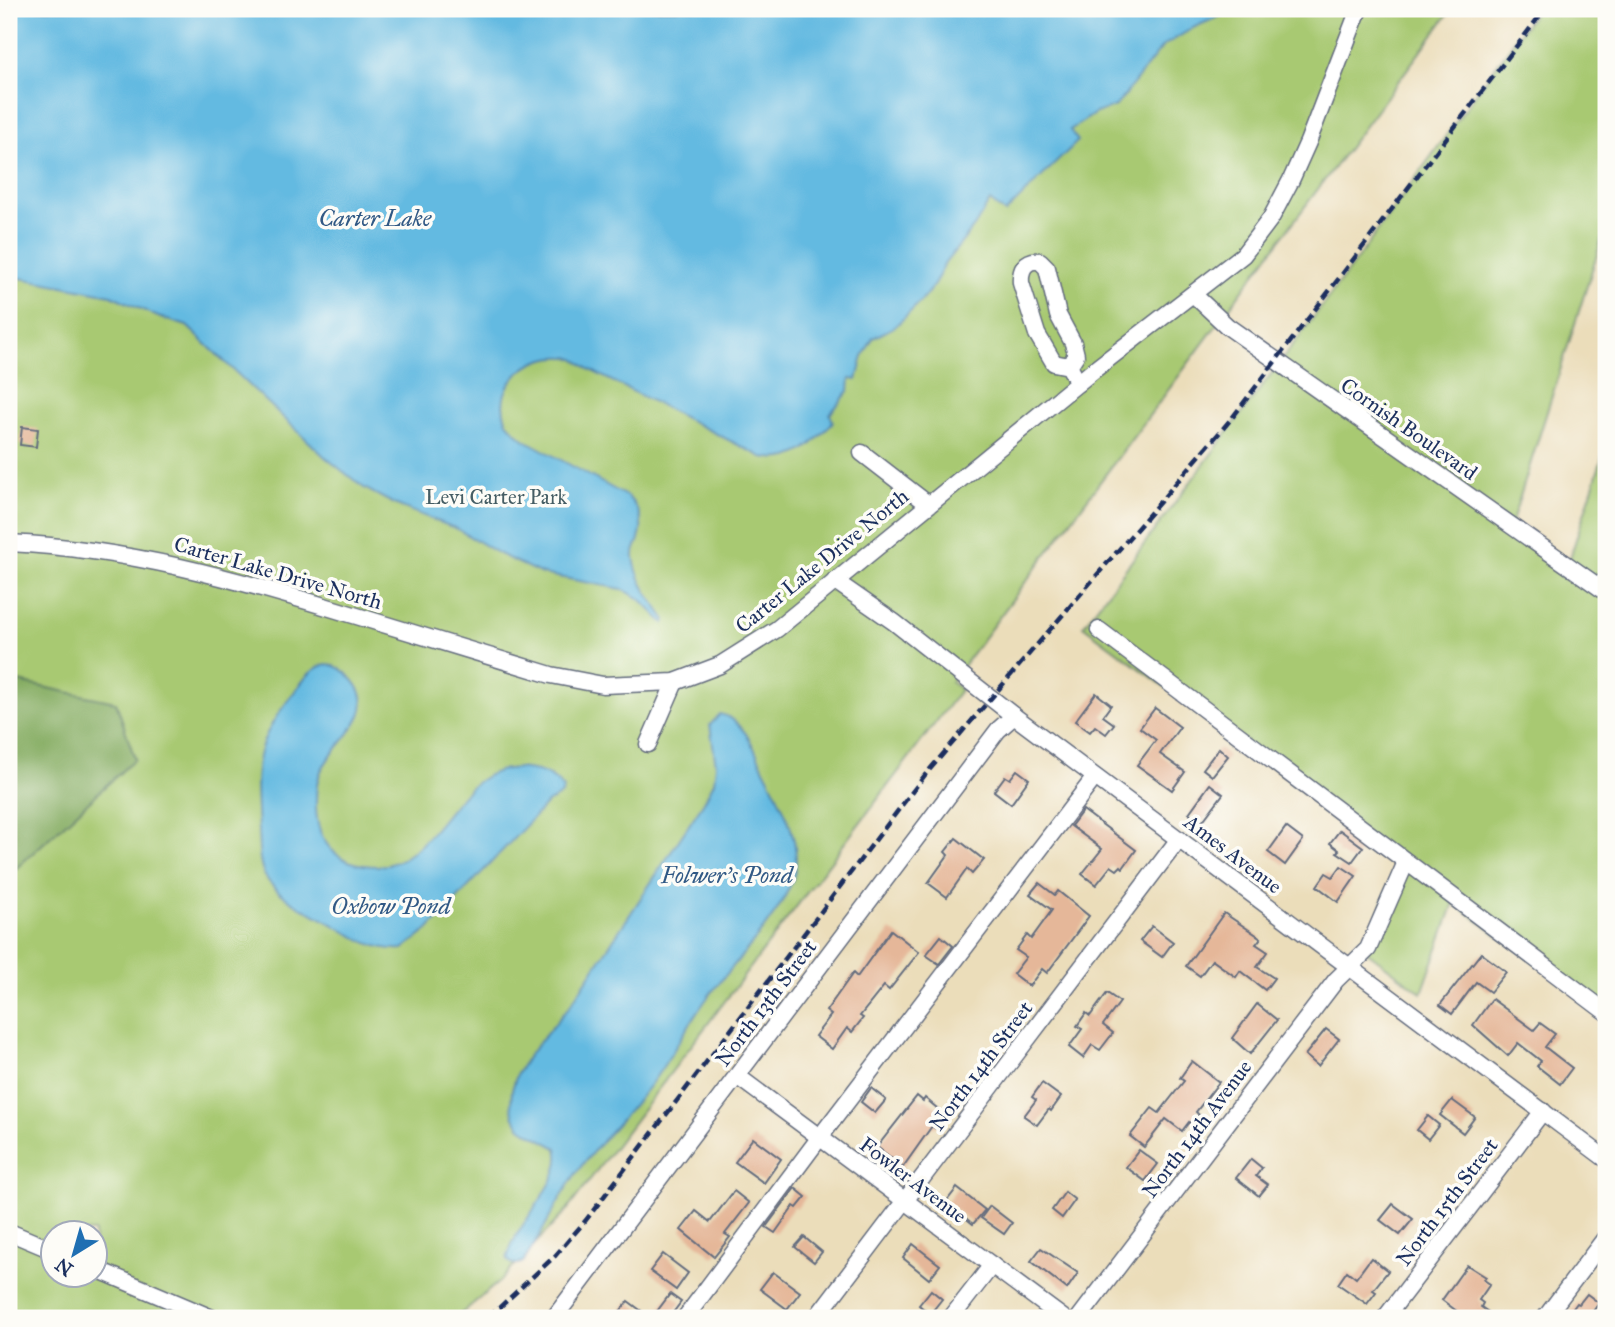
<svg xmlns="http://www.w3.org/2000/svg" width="1615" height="1327" font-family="'IM FELL Great Primer',serif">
<rect width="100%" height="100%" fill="#fdfcf7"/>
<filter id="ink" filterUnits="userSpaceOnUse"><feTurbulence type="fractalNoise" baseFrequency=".0143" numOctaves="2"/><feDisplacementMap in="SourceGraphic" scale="14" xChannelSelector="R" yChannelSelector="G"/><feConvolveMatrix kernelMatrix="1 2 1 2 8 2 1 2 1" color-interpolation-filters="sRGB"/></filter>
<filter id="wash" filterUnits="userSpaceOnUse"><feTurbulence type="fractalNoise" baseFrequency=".00686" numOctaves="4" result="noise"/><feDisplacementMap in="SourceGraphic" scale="28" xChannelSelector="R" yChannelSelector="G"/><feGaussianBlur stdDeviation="1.57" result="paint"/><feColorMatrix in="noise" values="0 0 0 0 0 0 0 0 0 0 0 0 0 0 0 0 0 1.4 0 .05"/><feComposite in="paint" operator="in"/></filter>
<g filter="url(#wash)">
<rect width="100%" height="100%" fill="#ebddba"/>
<!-- green -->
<g fill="#a8c972" stroke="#627c68" stroke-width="2" fill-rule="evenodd">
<path d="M9,9h1443l-501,673 10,7 -394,521 -67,71 -44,37h-447zM52,1232h42v42h-42z"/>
<path d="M1537,9h69v217l-95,299 57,39 38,-118v568l-152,-111 -32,90 -56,-42 32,-91 -315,-234 280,-375z"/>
</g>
<!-- forest -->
<path fill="#86ad64" stroke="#506e61" stroke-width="2" d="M9,680l107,22 19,57 -126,116z"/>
<!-- water -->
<g fill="#64bae1" stroke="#4074a0" stroke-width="2">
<path d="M9,9h1227l-41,18 -32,19 -47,60 -20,7 -26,17 8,11 -73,72 -15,-12 -16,26 -29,36 -11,22 -13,16 -25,25 -23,12 -10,18 -6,24 -7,-1 -1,12 -19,23 3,8c-21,24 -38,42 -71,35l-172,-87c-6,-5 -16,-13 -23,-13 -34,-4 -75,26 -61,63 4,8 12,14 19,20l103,57c12,12 17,28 10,45 -2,5 -5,8 -4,15 3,25 18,43 32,63l-2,3 -25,-25 -17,-9 -80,-15 -43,-20 -42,-25 -63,-25 -30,-16 -39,-31 -138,-131 -29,-9 -47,-22 -102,-19z"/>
<path d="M327,664c11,1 19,8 26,16 30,34 -18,61 -32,91 -5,11 -5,24 -5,36 1,38 23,59 61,59 64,-1 77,-113 155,-96 12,2 24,8 31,19l-1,5 -16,10 -118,126 -25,19c-26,2 -47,-11 -69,-24 -22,-12 -56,-27 -69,-49 -7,-14 -6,-32 -7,-47 -4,-67 -5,-84 37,-138 9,-11 17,-24 32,-27z"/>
<path d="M720,714c22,4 34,33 42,51 15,31 39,69 33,105 -7,39 -62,94 -87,127 -20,27 -35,57 -55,84 -20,27 -44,51 -65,77 -27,31 -41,70 -65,104 -6,3 -10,3 -16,-2 6,-37 60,-77 50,-112l-26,-14 -10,-7 -7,-10 -3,-12 1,-15 5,-16 11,-18 41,-49 135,-205 10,-20 2,-17 -6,-40z"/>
</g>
<g id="blocks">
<!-- building -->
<g fill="#e5b799">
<path d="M22,427l16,2 -2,18 -16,-2z"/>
<path d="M1096,693l15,12 -8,11 11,8 -8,10 -11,-8 -5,6 -15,-11z"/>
<path d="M1155,708l25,19 -20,27 25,18 -13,18 -35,-25 19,-25 -16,-12z"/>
<path d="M1219,748l9,8 -16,20 -9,-7z"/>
<path d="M1017,770l12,9 -18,25 -17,-13 11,-15 5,3z"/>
<path d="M1210,784l13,10 -21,28 -13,-9z"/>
<path d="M1083,810l53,40 -13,18 -2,-2 -4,4 -6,-4 -15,19 -14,-11 20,-25 -31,-23z"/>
<path d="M1286,827l17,13 -18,25 -17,-13z"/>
<path d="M1340,830l23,17 -11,15 -15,-10 2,-2 -9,-7z"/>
<path d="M956,838l28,22 -12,14 -5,-5 -20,28 -19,-14 20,-28 -3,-3z"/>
<path d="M1341,866l15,10 -18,26 -21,-16 9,-13 7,4z"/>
<path d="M1039,883l16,12 3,-4 31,25 -42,57 -5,-4 -13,17 -16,-12 13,-17 -10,-7 11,-15 4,4 21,-29 -22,-16z"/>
<path d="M1224,913l37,25 -5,6 12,8 -11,15 17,11 -9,12 -25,-19 -4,6 -24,-17 -12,16 -14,-10z"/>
<path d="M1152,926l21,16 -11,15 -22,-16z"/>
<path d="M891,930l28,22 -30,38 -5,-4 -24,30 3,2 -11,14 -5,-4 -15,21 -17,-13 16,-21 -5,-4 27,-38 4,4z"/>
<path d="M941,936l12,10 -14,18 -13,-9z"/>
<path d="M1481,953l25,19 -16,20 -14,-10 -24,32 -12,-9z"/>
<path d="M1107,993l13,9 -17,23 10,8 -13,17 -8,-5 -9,13 -14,-11 13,-18 -5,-3 9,-13 4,3z"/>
<path d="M1492,999l42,31 6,-7 15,11 -10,13 27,21 -12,16 -23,-18 4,-5 -23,-18 -10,13 -35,-31z"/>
<path d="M1257,1004l20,16 -27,34 -18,-16z"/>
<path d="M1326,1029l13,10 -21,27 -13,-11z"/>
<path d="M1192,1061l27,21 -23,30 3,3 -8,9 -2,-2 -7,9 -16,-12 -22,28 -14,-11 22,-28 7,5 25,-32 -4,-3z"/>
<path d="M1042,1083l19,14 -10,14 -2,-2 -12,16 -13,-9 12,-16 -4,-3z"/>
<path d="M871,1088l15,12 -11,13 -14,-11z"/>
<path d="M917,1096l6,5 2,-3 19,16 -9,14 -3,-2 -29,41 -26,-20z"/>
<path d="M1452,1100l23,17 -12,16 -23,-18z"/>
<path d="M1428,1116l11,9 -11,14 -11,-9z"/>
<path d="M753,1138l28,21 -17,24 -29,-21z"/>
<path d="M1139,1150l19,14 -13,17 -19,-14z"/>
<path d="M1251,1159l11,9 -6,8 12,9 -9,11 -23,-18z"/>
<path d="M795,1188l11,9 -9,11 -3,-2 -19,27 -9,-6z"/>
<path d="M957,1188l28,22 -12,14 -27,-22z"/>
<path d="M734,1191l15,12 -24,31 5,3 -16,20 -33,-27 15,-19 14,11z"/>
<path d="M1065,1192l10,8 -13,18 -10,-8z"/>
<path d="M1393,1204l20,15 -13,16 -20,-15z"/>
<path d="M990,1206l22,17 -8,11 -23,-16z"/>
<path d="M804,1237l18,15 -8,10 -19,-15z"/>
<path d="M913,1244l27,21 -11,14 -26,-21z"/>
<path d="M1041,1248l37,25 -11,16 -36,-28z"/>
<path d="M663,1254l25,19 -12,17 -26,-19z"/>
<path d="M1371,1258l17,13 -15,19 3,2 -9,12 -29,-20 9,-13 9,7z"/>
<path d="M1467,1265l19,12 -2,3 6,4 -11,16 4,3 -2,4 16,11h-31l-24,-18z"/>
<path d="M773,1272l27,20 -13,17 -27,-20z"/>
<path d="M931,1290l11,9 -12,15 -11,-9z"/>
<path d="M670,1294l11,8 -12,16h-17z"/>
<path d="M1587,1294l12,9 -11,15h-22l11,-15 2,1z"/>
<path d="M628,1301l23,17h-36z"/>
</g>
</g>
</g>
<g filter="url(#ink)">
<use href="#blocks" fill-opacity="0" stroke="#646c7e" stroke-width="2"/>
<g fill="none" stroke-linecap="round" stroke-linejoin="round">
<!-- minor casing -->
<g stroke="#646c7e" stroke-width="19">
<g id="minor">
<path d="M1193,294l34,32 379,266"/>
<path d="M1069,366l-15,-3 -17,-29 -16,-51c-1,-13 4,-24 19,-22l7,7 11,47 15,28 3,12 -7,11 9,17"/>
<path d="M862,453l66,51"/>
<path d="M9,543c120,6 224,35 338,70 68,20 136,41 204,62l52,10 72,-3 45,-17 57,-36 317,-259 149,-115 28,-37 20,-38 17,-38 51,-133"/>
<path d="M835,581l59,41 120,94 592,443"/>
<path d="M1099,630l507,382"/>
<path d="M648,744l27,-62"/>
<path d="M737,1076l326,242"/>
<path d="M9,1232l43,18"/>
<path d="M94,1268l118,50"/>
<path d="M554,1318l444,-588 16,-14"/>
<path d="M685,1318l135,-181 275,-360"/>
<path d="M816,1318l363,-479"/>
<path d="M951,1318l41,-53"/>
<path d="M1079,1318l257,-338 32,-31 38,-87"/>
<path d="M1385,1318l158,-207"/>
<path d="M1545,1318l61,-81"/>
</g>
</g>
<!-- minor -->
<use href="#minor" stroke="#fff" stroke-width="16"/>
<!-- rail -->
<path stroke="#1b2f5e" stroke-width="4.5" stroke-dasharray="10 5" stroke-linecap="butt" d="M488,1318l67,-62 31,-36 339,-445 307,-357 313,-409"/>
</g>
</g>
<g text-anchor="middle" stroke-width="7" stroke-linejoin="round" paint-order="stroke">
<!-- street labels -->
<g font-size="21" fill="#1b2f5e" stroke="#fdfcf7">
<text transform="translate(1409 429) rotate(35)" y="7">Cornish Boulevard</text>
<text transform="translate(822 561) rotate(-39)" y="7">Carter Lake Drive North</text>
<text transform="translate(278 573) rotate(16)" y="7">Carter Lake Drive North</text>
<text transform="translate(1233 854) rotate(37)" y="7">Ames Avenue</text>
<text transform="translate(766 1003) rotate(-53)" y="7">North 13th Street</text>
<text transform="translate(981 1066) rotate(-53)" y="7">North 14th Street</text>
<text transform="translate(1197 1129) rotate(-53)" y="7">North 14th Avenue</text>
<text transform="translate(913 1180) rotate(37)" y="7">Fowler Avenue</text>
<text transform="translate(1447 1202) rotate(-53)" y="7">North 15th Street</text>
</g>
<!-- park labels -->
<g font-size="21" fill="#455d64" stroke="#fdfcf7">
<text x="496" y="504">Levi Carter Park</text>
</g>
<!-- water labels -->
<g font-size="23" font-style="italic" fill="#315985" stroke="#fdfcf7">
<text x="375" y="226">Carter Lake</text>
<text x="727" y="883">Folwer's Pond</text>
<text x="391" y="914">Oxbow Pond</text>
</g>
</g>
<!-- margin -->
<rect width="1615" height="1327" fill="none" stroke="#fdfcf7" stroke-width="35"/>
<!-- north arrow -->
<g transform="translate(74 1254) rotate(217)"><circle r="33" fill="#fdfcf7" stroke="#a3aaba" stroke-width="2"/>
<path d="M0-5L12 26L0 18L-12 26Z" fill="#1f6fb2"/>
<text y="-10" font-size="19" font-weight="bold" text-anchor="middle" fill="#1b2f5e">N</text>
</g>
</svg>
